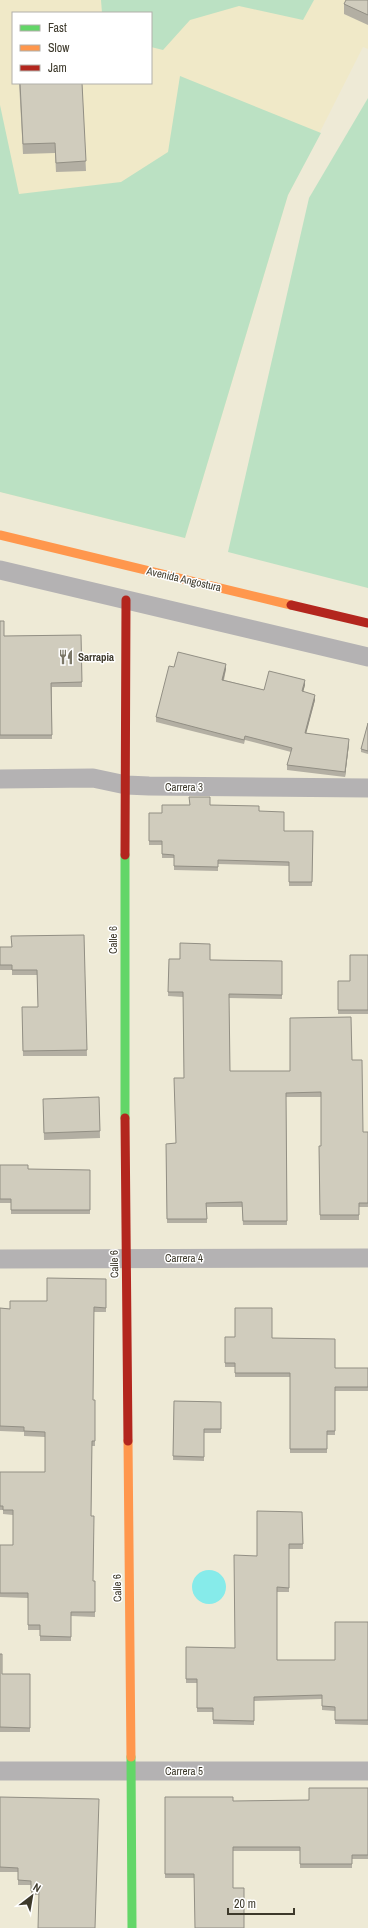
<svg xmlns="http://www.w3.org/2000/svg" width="368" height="1928" font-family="'Archivo Narrow',sans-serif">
<rect width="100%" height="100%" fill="#eeead6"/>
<!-- built -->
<path fill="#f0e9c8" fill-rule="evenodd" d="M0,0h368v49l-5,-2 -75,148 -103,343 -185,-46zM13,13h138v70h-138z"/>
<!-- green -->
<g fill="#bbe1c3">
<path d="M101,0h213l-11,20 -64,-14 -49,14 -27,30 -12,-3v-34h-49z"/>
<path d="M180,76l141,57 -33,62 -103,343 -185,-46v-387l19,89 102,-12 47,-30z"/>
<path d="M368,98v490l-140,-36 81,-354z"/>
</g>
<!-- water -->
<circle fill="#86ebea" cx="209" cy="1587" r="17"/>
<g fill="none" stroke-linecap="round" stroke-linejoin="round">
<!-- street -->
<g stroke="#b4b2b3" stroke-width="19">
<path d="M0,570l368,87"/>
<path d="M0,779l93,-1 33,7 23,1 219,2"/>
<path d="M0,1259l368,-1"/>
<path d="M0,1771h368"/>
</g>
<!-- fast -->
<g stroke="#63d668" stroke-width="9">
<path d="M125,1118v-263"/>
<path d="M131,1757l1,171"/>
</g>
<!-- slow -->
<g stroke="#ff974d" stroke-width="9">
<path d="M0,535l291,70"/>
<path d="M128,1441l3,316"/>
</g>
<!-- jam -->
<g stroke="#b3261e" stroke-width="9">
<path d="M291,605l77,18"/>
<path d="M125,855l1,-255"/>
<path d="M125,1118l3,323"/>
</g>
</g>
<!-- wall -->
<g fill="#b3afa3">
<path d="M368,0v25l-24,-11v-10z"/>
<path d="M19,83h63l4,88 -30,1 -1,-19 -32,1z"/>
<path d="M0,621l4,15 77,-1 1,52h-30v52h-52z"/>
<path d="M174,667l52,2 -2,11 40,10 41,-5 -2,7 12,8 -9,33 43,11 -4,33 -58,-7v-5l4,-13 -46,-12 -1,4 -88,-22v-5z"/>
<path d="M368,723v31l-7,-2v-3z"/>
<path d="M210,805l49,6 25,20h29l-1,55h-23v-20l-71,-2v7l-44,-1v-12h-12v-13h-13v-32h13z"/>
<path d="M84,935l3,121h-64l-1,-49h16l-1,-32h-25v-5h-12v-23h12z"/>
<path d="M368,955v59h-30v-33h12z"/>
<path d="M169,959l113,2v38l-53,-1 1,73h60l62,-11 11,72h5v75h-9v13h-39l-1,-74h2v-49h-35l1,128h-44l-1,-18h-35v16h-40l-1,-79 10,-1 8,-65 -1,-81 -15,-1z"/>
<path d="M99,1097l1,41 -56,2 -1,-34z"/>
<path d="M0,1165l28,4 62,1v44h-79v-11h-11z"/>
<path d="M106,1279v33h-12l-1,88h2v46h-3l-1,70 2,65h2v36l-24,-1v25h-31v-11h-12v-32l-28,-1v-52h13v-30l-10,-1v-4h-3v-38h45v-35l-21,-1v-4l-24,-1v-123l10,1 37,-8z"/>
<path d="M225,1337l47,1 63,30h33v23h-33v44h-8v18h-37v-76h-55v-10h-10z"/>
<path d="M174,1401l47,1v31h-17v28l-31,-1z"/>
<path d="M302,1512l1,37h-14v43h-12v68h58l33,-38v103l-33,-1v-13l-13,-1v-11l-68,2v24l-41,-1v-12h-16v-29h-11v-36l49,1 22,-92z"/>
<path d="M0,1654l2,20h28v58h-30z"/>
<path d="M368,1788v71h-16v9h-52v-17h-67v37l-39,-10h-29v-81l68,4 76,-1z"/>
<path d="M0,1797l99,2 -60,96h-8v-10h-13v-13h-18z"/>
</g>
<!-- shaded-wall -->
<g fill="#928f84">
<path d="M226,664v5l-4,16v-5z"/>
<path d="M305,680v5l-3,11v-5z"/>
<path d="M315,695v5l-10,38v-5z"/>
<path d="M349,739v5l-4,33v-5z"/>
</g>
<!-- building -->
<g fill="#d0ccbd" stroke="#928f84">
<path d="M346,0h22v15l-24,-11z"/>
<path d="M20,83h62l4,78 -30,2 -1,-20 -32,1z"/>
<path d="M0,621h4v15l77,-1 1,47 -31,1 1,52h-52z"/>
<path d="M178,652l48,12 -4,16 42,10 5,-19 36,9 -3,11 13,4 -10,38 44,6 -4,33 -58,-7 5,-17 -47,-12 -1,4 -88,-23 13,-51 5,1z"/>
<path d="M368,723v28l-7,-2z"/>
<path d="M189,797h21v8l49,1v5l25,1v19h29l-1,51h-23v-20l-71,-2v7l-44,-1v-11l-12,-1v-13h-13v-28h13v-8h28z"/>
<path d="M84,935l3,115 -64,1 -1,-44h16l-1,-37h-25v-5h-12v-18h12l-1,-11z"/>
<path d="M180,943l30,1v16l72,1v34l-53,-1 1,77h60v-53l61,-1 1,43h10l1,72h5v71h-9v12h-39l-1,-69h2v-54l-35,1 1,128h-44l-1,-19 -36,1 1,16h-40l-1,-75 10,-1 -2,-65h10l-1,-86h-15l1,-33h11z"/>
<path d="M350,955h18v55h-30v-29h12z"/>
<path d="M99,1097l1,34 -56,2 -1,-34z"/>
<path d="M0,1165h28v4l62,1v40h-79v-11h-11z"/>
<path d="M47,1278l59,1v29l-12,-1 -1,93h2v41h-3l-1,75h3l-1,65h2v31h-24v25l-31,-1v-11h-12v-32h-28v-48h13v-35h-10v-4h-3v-34h45v-40l-21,-1v-4l-24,-1v-118l10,1v-8h37z"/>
<path d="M235,1308h37v30l63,1v29h33v19h-33v44h-8v18h-37v-76h-55v-10h-10v-26h10z"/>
<path d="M174,1401l47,1v27h-17v28l-31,-1z"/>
<path d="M257,1511l45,1 1,32h-14v44l-12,-1v73h58v-38h33v98h-33v-13l-13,-1v-11l-68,2v24l-41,-1v-12h-16v-29h-11v-32l49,1 -1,-93 23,1z"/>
<path d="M0,1654h2v20h28v54l-30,-1z"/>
<path d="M309,1788h59v67h-16v9h-52v-17h-67v41h11v40h-49l-1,-54h-29v-77h68v4l76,-1z"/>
<path d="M0,1797l99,2 -4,129h-57l1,-37h-8v-10l-13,-1v-12l-18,-1z"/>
</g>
<!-- icons -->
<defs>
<g id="restaurant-bare" transform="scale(1.2)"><path d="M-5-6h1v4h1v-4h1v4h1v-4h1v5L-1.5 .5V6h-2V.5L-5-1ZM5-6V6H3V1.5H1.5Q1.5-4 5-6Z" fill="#7b7767" stroke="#fff" stroke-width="2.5" paint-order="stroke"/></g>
</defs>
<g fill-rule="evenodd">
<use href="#restaurant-bare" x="66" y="657"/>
</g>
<g text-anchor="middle" stroke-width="3" stroke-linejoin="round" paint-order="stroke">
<!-- street labels -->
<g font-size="11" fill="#3d392b" stroke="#fff">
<text transform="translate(184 579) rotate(13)" y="4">Avenida Angostura</text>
<text x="184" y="791">Carrera 3</text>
<text transform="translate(113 940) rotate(-90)" y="4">Calle 6</text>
<text x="184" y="1262">Carrera 4</text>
<text transform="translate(114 1264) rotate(-91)" y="4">Calle 6</text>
<text transform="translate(117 1588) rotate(-91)" y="4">Calle 6</text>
<text x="184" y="1775">Carrera 5</text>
</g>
<!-- poi labels -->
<g font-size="11" font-weight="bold" fill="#3d392b" stroke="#fff" text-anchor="start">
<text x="78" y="661">Sarrapia</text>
</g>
</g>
<!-- legend -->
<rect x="12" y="12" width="140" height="72" fill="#ffffff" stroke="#b1b0aa"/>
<rect x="20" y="25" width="20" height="6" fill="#63d668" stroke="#b1b0aa"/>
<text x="48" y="32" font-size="12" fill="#3d392b">Fast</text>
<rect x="20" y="45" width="20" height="6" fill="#ff974d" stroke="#b1b0aa"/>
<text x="48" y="52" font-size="12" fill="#3d392b">Slow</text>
<rect x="20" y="65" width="20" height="6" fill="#b3261e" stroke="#b1b0aa"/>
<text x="48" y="72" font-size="12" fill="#3d392b">Jam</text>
<!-- north arrow -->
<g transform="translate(32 1896) rotate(31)" stroke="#ffffff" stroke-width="3" paint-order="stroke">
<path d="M0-3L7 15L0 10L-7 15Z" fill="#3d392b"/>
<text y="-6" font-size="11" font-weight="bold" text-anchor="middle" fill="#3d392b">N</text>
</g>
<!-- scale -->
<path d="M228 1908v6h66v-6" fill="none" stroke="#3d392b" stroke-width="2"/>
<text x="234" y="1908" font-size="12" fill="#3d392b" stroke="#ffffff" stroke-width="3" paint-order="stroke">20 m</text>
</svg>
